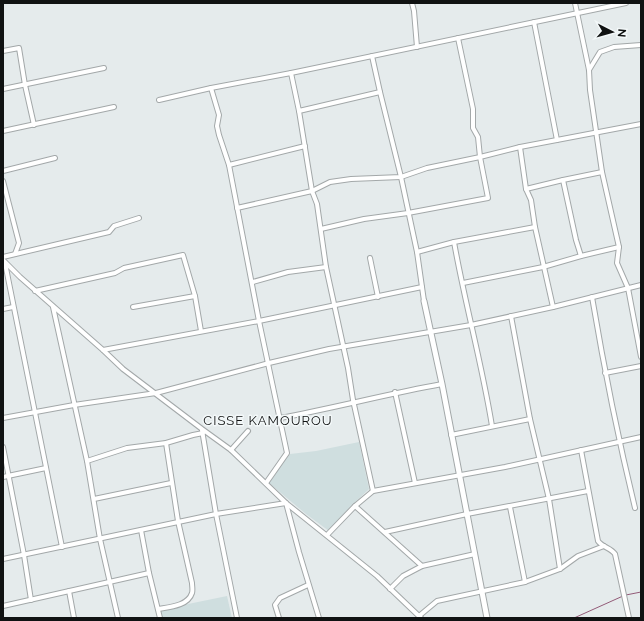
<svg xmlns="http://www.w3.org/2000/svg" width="644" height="621" font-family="Raleway,sans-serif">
<rect width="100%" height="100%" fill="#e5ebec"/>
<!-- built -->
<g fill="#cfdedf">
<path d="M359,442l10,47 -18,17 -22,25 -23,-17 -37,-31 6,-11 15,-18 26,-3z"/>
<path d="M227,596l5,22h-72l-1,-8z"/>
</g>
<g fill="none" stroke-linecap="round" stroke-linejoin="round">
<!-- stream -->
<g stroke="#935b78" stroke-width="1">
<path d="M626,595l15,-3"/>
<path d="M574,618l49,-22"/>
</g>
<!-- minor casing -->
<g stroke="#a3a8a9" stroke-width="6">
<g id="minor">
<path d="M412,3l2,8 3,36"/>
<path d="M575,3l14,67 1,20 12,82 17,75 -2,16 11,25 13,69"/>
<path d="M534,22l23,118"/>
<path d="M3,51l16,-3 6,37 9,40"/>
<path d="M372,56l8,36"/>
<path d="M589,70l11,-18 14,-5 27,-2"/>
<path d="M291,73l8,38 81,-19 21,85 16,75 7,49"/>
<path d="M211,88l8,27 -2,11 2,9 10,30 30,156 28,132 -21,30"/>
<path d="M3,89l101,-21"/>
<path d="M159,100l52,-12 80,-15 335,-70"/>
<path d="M299,111l13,80 5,13 9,63"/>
<path d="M3,131l111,-24"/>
<path d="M520,147l6,42 5,11 4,27 18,80"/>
<path d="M229,165l76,-19"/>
<path d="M3,171l52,-13"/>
<path d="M563,180l13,60 5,16"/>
<path d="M3,181l16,62 -4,11"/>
<path d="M526,189l37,-9 39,-8"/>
<path d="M237,208l75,-17 18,-9 21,-3 50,-2 26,-9 53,-11 40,-10 121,-23"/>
<path d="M321,229l43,-10 44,-6 80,-15 -8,-41 -2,-20 -5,-9v-19l-15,-71"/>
<path d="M454,242c11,62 28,122 38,184"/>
<path d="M417,252l37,-10 81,-15"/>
<path d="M3,257l106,-25 5,-6 25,-8"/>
<path d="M370,258l8,39"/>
<path d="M3,260l17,17 83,73 20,19 79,60 29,21 55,53 91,73 44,42"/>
<path d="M5,263l57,284"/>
<path d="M253,282l35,-10 38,-5 22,101 5,32 20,91"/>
<path d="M463,283l80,-16 38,-11 38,-9"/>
<path d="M35,291l80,-18 9,-5 59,-13 12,41 6,35"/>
<path d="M592,297c12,71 26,141 43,211"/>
<path d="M53,307l34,154 13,78 18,79"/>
<path d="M133,307l62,-11"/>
<path d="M3,309l10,-2"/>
<path d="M511,316l19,103 19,80 11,70"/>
<path d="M103,350l156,-29 163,-34"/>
<path d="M605,373l36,-7"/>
<path d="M395,392l20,91"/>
<path d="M3,418l71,-13 82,-12 113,-30 60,-14 142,-24 82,-18 88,-22"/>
<path d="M280,418c54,-10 107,-24 162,-34"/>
<path d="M202,430l14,84 21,104"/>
<path d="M451,435l79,-16"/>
<path d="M3,447l21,108 7,45"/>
<path d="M231,450l17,-19"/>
<path d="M581,450l17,91c4,6 13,7 17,13l14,64"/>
<path d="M87,461l40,-13 39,-5 27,-8 10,-2"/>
<path d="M3,477l43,-9"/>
<path d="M94,499l77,-16"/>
<path d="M286,503l13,49 20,66"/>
<path d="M355,506l67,60"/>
<path d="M510,507l15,75"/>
<path d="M141,530l8,43 11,45"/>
<path d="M385,532l82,-18 121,-23"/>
<path d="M327,535l28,-29 18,-15 132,-24 136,-30"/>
<path d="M3,559l213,-45 70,-11"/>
<path d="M390,589l13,-13 19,-10 53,-12"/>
<path d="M69,591l5,27"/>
<path d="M3,606l146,-33"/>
<path d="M158,609c11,-2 30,-3 34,-16 1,-3 0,-7 0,-10l-14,-62 -12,-78"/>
<path d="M419,616l18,-15 88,-19 35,-13 18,-13 26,-10"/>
<path d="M279,618l-4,-13 5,-7 28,-13"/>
</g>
</g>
<!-- tertiary casing -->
<g stroke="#a3a8a9" stroke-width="7">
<path id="tertiary" d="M424,301l18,83 45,234"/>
</g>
<!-- minor -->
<use href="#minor" stroke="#fff" stroke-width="4"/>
<!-- tertiary -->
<use href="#tertiary" stroke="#fff" stroke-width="5"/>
</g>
<g text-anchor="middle" stroke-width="3" stroke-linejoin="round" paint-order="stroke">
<!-- quarter labels -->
<g font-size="13" letter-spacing="1" fill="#101212" stroke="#f3f8f9">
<text x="268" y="425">CISSE KAMOUROU</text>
</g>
</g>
<!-- border -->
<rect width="644" height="621" fill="none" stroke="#101212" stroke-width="8"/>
<!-- north arrow -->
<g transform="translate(612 32) rotate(96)" stroke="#f3f8f9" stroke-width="3" paint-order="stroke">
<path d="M0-3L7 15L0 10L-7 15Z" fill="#101212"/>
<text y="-6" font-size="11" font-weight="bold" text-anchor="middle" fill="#101212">N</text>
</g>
</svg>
